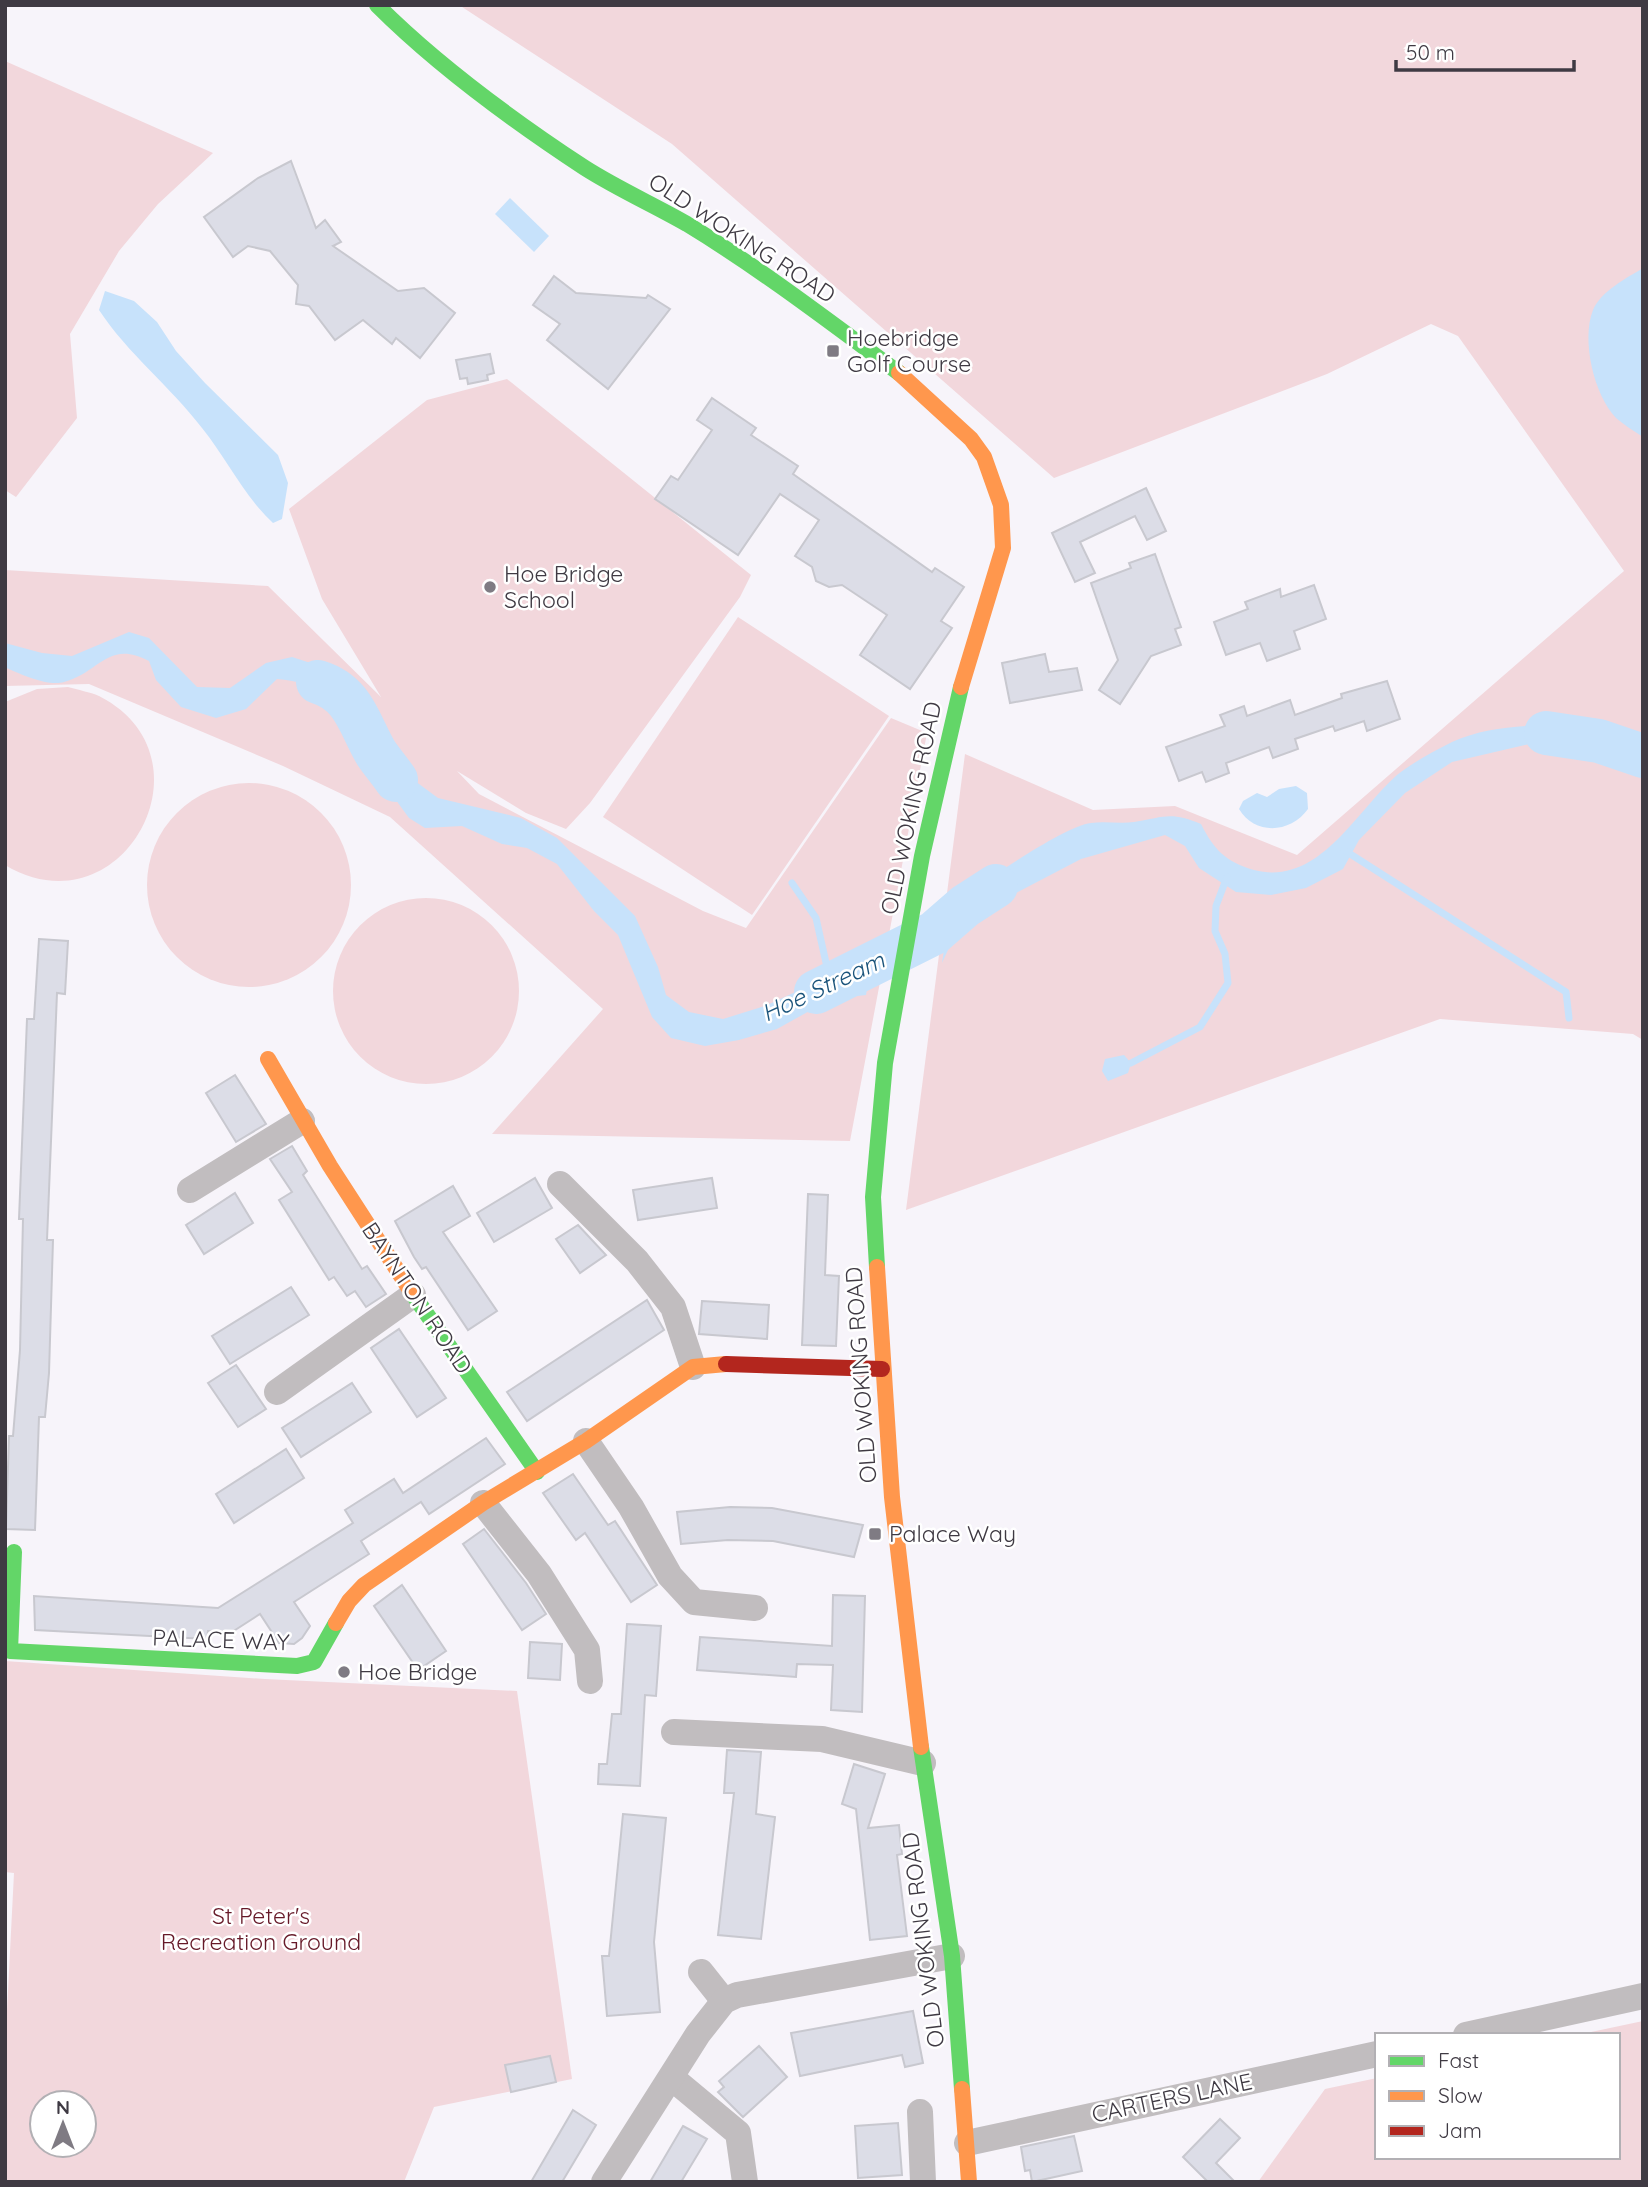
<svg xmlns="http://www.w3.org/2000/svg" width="1648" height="2187" font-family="Quicksand,sans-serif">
<rect width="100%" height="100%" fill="#f7f4fa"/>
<!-- green -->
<g fill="#f2d7dc" fill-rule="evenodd">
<path d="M459,5h1184v1035l-10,-6 -193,-15 -534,191 59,-456 128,56 82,-4 122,49 327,-284 -166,-235 -27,-12 -104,50 -273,104 -382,-334z"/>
<path d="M5,61l208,92 -55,51 -39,47 -49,83 7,84 -61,79 -11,-7z"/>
<path d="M507,379l244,196 -11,22 -150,206 -24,26 -40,-16 -69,-42 22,23 224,117 43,17 145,-210 36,15 -77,408 -358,-7 111,-125 -213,-192 -107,-51 -194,-82 -84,2v-116l263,16 113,111 -59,-98 -33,-90 138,-109z"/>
<path d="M738,617l151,99 -137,199 -149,-98z"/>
<path d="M68,687c10,3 22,5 31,9 120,61 23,239 -94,169v-163l32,-13z"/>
<circle cx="249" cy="885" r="102"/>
<circle cx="426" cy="991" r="93"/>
<path d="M5,1661l260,18 252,12 55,388 -138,28 -30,75h-399v-132l9,-177 -9,-1zM42,2103h42v42h-42z"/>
<path d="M1643,2021v161h-385l67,-93 52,-11v79h241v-122h-41z"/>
</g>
<!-- water -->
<g fill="#c7e2fb">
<path d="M510,198l39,38 -15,16 -39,-38z"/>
<path d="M1643,268v169c-9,-6 -19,-12 -27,-19 -22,-23 -35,-78 -23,-108 8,-19 34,-32 50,-42z"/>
<path d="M105,291l29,10 23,21 19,29 29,32 73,72 10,28 -6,36 -9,4c-29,-27 -46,-64 -71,-95 -32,-42 -74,-74 -103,-118z"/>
<path d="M129,632l20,6 48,49 33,1 36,-25 26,-6 37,12 23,16 19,27 -30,17c-17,-35 -23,-46 -64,-50l-31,30 -30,9 -35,-11 -25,-27 -7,-19c-41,-22 -50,12 -85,21 -15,5 -45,-8 -59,-15v-24l37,10 30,3z"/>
<path d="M375,724l4,13 36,44 23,17 83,20 36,20 78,78 23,51 8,28 23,17 34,7 42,-13 52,-24 56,-31 -7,44 -35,4 -54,30 -38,11 -34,6 -34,-8 -19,-21 -34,-82 -24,-24 -37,-47 -30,-16 -25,-4 -40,-18 -37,2 -16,-10 -59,-81z"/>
<path d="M1577,724l34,8 -11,20 -53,-12 -95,22 -47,31 -46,47 -16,29 -37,19 -35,7 -35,-3 -37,-24 -14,-22 -20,-11 -84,24 -82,43 -41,26 -16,35 9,-60c28,-17 112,-77 140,-80 14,-2 29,1 43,-1 30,-5 37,-11 67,2 13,26 25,38 53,46 65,17 102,-59 143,-95 15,-12 37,-24 55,-33 40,-18 81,-16 125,-18z"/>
<path d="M1624,735l19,8v25l-30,-9z"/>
<path d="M1296,786l11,7 1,16c-17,24 -53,27 -69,0l4,-8 14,-8 10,4 12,-8z"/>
<path d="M1124,1055l7,8 -3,10 -20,8 -6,-10 3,-12z"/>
</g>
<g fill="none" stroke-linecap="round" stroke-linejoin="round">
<!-- stream -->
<g stroke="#c7e2fb" stroke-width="7">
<path d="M1344,850l222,142 3,26"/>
<path d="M792,883l24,35 15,67"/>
<path d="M1131,1063l69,-36 28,-44 -3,-29 -10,-23 1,-25 11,-29"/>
</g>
<!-- river -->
<g stroke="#c7e2fb" stroke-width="44">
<path d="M318,682c36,11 41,42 58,71 6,9 14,18 20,27"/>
<path d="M1546,733l53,8 44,15"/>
<path d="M816,992l118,-59 31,-27 31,-20"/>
</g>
</g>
<!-- building -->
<g fill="#dcdde7" stroke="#c8c8cf" stroke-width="2">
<path d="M291,161l25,67 9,-8 16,22 -8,4 65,45 26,-3 31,25 -35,45 -24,-20 -4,6 -29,-24 -28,20 -26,-34 -13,-2 2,-19 -28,-34 -22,-5 -15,11 -29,-40 54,-39z"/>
<path d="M554,276l22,17 70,5 2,-3 22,14 -62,80 -61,-49 13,-16 -27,-19z"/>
<path d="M490,354l4,19 -7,2 1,5 -20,4 -1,-6 -7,1 -4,-19z"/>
<path d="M712,398l44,30 -5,7 47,31 -5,8 139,98 3,-4 29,19 -23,34 11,7 -42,61 -50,-34 27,-40 -45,-30 -13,2 -13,-6 -4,-14 -17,-11 24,-36 -39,-26 -42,61 -83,-56 16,-23 7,4 34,-50 -15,-10z"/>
<path d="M1146,488l20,43 -19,9 -12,-24 -55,26 15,31 -20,9 -23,-49z"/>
<path d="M1155,554l26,73 -6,2 6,16 -30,11 -31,48 -21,-14 19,-30 -27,-77 40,-15 -2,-5z"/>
<path d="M1314,585l12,34 -32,12 6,18 -33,12 -7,-18 -34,12 -12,-33 34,-13 -3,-7 35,-13 1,8z"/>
<path d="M1045,654l4,18 28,-4 5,22 -72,13 -8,-40z"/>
<path d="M1387,681l13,38 -33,12 -3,-10 -29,10 -2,-5 -38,13 3,10 -25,9 -4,-11 -43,16 3,10 -23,9 -4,-10 -23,9 -13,-34 59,-21 -5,-11 24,-9 3,10 43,-16 5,15 47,-17 -1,-4z"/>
<path d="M39,939l29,2 -3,53 -8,-1 -10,247h6l-4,133 -4,44h-6l-4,113 -29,-1 3,-93h4l7,-86 3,-131h-4l8,-200h7z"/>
<path d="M235,1075l31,49 -30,18 -30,-49z"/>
<path d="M292,1146l15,25 -4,4 59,94 5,-3 19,28 -20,13 -11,-16 -8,5 -13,-19 -5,3 -50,-80 13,-8 -22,-33z"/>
<path d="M535,1178l17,30 -58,34 -17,-29z"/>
<path d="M712,1178l5,30 -79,12 -5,-30z"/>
<path d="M453,1186l17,30 -27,16 54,79 -29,19 -42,-63 -4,2 -8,-12 -19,-36z"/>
<path d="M235,1193l18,30 -49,31 -18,-29z"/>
<path d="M808,1194l20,1 -3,80 14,1 -3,70 -34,-1z"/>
<path d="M578,1225l28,30 -26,18 -24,-34z"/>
<path d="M291,1287l18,28 -79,49 -18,-28z"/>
<path d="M647,1300l17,30 -137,91 -20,-29z"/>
<path d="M702,1301l67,4 -2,34 -68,-5z"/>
<path d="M399,1329l47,69 -29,19 -46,-69z"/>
<path d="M236,1365l30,44 -28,18 -30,-44z"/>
<path d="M352,1383l19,29 -70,45 -19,-29z"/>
<path d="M486,1438l19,26 -76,50 -8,-12 -60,39 8,13 -75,48 16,24 -8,12 -8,6 -15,-1 -19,-29 -28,18 -24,-1 -1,8 -172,-9 -1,-34 184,12 135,-85 -8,-13 49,-31 9,14z"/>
<path d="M286,1449l18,29 -70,45 -18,-29z"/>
<path d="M573,1474l35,51 7,-4 42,64 -26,17 -46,-69 -9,7 -33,-47z"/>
<path d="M730,1507l42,1 91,17 -9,32 -81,-16 -45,-1 -47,4 -4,-32z"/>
<path d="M484,1529l42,54 20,31 -24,16 -59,-86z"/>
<path d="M402,1585l44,66 -28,19 -44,-64z"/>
<path d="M833,1595l32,1 -3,116 -31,-2 2,-45 -36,-1 -1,13 -99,-7 3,-33 132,9z"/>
<path d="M627,1624l34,2 -5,70 -11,-1 -5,91 -42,-2 1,-20h8l5,-50h9z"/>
<path d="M530,1642l32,2 -2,36 -32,-2z"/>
<path d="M727,1750l34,2 -5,62 19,3 -14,122 -43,-4 16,-142h-10z"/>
<path d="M854,1764l31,10 -17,54 31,-3 3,29 -5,1 10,81 -37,4 -14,-131 -14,-5z"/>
<path d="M623,1814l43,4 -12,124 6,70 -53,4 -5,-60h7z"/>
<path d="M913,2011l10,52 -18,4 -3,-12 -102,21 -9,-43z"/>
<path d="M759,2046l28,31 -44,40 -25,-25 6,-5 -5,-6z"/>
<path d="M550,2056l6,26 -45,10 -6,-27z"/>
<path d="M573,2110l23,15 -34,57h-31z"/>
<path d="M1220,2119l20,19 -24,25 19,19h-27l-25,-25z"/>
<path d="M898,2123l4,52 -44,3 -3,-52z"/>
<path d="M683,2126l24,13 -26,43h-31z"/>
<path d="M1074,2136l8,35 -50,11 -2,-12 -5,1 -4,-24z"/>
</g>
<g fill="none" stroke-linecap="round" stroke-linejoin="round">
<!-- street -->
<g stroke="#c1bdbf" stroke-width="26">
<path d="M560,1184l77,77 36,46 20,60"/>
<path d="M190,1190l112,-69"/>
<path d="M277,1392l136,-97"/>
<path d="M586,1441l45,66 39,69 24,26 61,6"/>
<path d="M483,1503l56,71 48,76 3,31"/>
<path d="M674,1732l148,7 101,24"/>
<path d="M701,1972l23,29"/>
<path d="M1466,2035l177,-39"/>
<path d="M672,2078l66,55 7,49"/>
<path d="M920,2112l3,70"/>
<path d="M967,2143l410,-89"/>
<path d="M604,2182l94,-148 26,-33 13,-6 215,-39"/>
</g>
<!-- fast -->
<g stroke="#63d668" stroke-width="16">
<path d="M377,5c62,62 135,115 208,163 33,21 69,37 102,56 74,45 143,98 212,149"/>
<path d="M877,1267l-4,-70 12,-134 37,-207 39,-169"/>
<path d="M412,1293l125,179"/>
<path d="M14,1552l-4,99 287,15 17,-4 22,-39"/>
<path d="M921,1747l31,209 10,133"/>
</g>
<!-- slow -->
<g stroke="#ff974d" stroke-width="16">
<path d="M899,373l72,66 13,18 17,48 2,43 -42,139"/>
<path d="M268,1059l62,107 82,127"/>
<path d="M877,1267l15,230 29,250"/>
<path d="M336,1623l13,-22 15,-16 119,-82 103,-62 107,-74 33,-3"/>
<path d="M962,2089l7,93"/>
</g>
<!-- jam -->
<path stroke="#b3261e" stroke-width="16" d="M726,1364l156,5"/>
</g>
<!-- markers -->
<g fill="#7f7b83" stroke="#fff" stroke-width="2.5">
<rect x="826" y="344" width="14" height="14" rx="3.5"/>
<circle cx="490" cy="587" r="7"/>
<rect x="868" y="1527" width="14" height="14" rx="3.5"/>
<circle cx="344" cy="1672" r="7"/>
</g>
<g text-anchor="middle" stroke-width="5" stroke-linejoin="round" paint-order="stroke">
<!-- street labels -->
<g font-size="23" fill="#3f3a43" stroke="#fff">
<text transform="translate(742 238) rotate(33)" y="8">OLD WOKING ROAD</text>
<text transform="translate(911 808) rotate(-78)" y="8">OLD WOKING ROAD</text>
<text transform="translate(417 1298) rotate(56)" y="8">BAYNTON ROAD</text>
<text transform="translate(861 1375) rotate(-94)" y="8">OLD WOKING ROAD</text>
<text transform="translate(221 1640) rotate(2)" y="8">PALACE WAY</text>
<text transform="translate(923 1940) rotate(-97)" y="8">OLD WOKING ROAD</text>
<text transform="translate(1172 2098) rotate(-12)" y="8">CARTERS LANE</text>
</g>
<!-- poi labels -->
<g font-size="23" fill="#3f3a43" stroke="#fff" text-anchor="start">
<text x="847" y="346">Hoebridge<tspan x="847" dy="26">Golf Course</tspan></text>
<text x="504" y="582">Hoe Bridge<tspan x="504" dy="26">School</tspan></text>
<text x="889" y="1542">Palace Way</text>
<text x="358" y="1680">Hoe Bridge</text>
</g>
<!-- park labels -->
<g font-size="23" fill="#661928" stroke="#fff">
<text x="261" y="1924">St Peter's<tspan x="261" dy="26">Recreation Ground</tspan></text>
</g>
<!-- water labels -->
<g font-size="24" font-style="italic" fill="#1b547b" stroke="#fff">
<text transform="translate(823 987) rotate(-25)" y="8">Hoe Stream</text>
</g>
</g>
<!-- border -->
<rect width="1648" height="2187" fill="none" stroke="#3f3a43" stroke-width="14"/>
<!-- legend -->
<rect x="1375" y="2033" width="245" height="126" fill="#ffffff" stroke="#b2b0b4" stroke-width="2"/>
<rect x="1389" y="2056" width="35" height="10" fill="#63d668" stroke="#b2b0b4" stroke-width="2"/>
<text x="1438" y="2068" font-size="21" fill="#3f3a43">Fast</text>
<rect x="1389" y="2091" width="35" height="10" fill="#ff974d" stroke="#b2b0b4" stroke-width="2"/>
<text x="1438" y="2103" font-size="21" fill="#3f3a43">Slow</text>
<rect x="1389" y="2126" width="35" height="10" fill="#b3261e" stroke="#b2b0b4" stroke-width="2"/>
<text x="1438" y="2138" font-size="21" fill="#3f3a43">Jam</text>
<!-- north arrow -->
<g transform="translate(63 2124)"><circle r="33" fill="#ffffff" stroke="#b2b0b4" stroke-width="2"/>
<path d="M0-5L12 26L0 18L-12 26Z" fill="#7f7b83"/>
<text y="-10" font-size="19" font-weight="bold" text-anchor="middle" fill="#3f3a43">N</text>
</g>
<!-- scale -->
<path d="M1396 60v10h178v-10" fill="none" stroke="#3f3a43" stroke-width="3.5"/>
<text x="1406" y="60" font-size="21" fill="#3f3a43" stroke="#ffffff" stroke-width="5" paint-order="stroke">50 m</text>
</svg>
